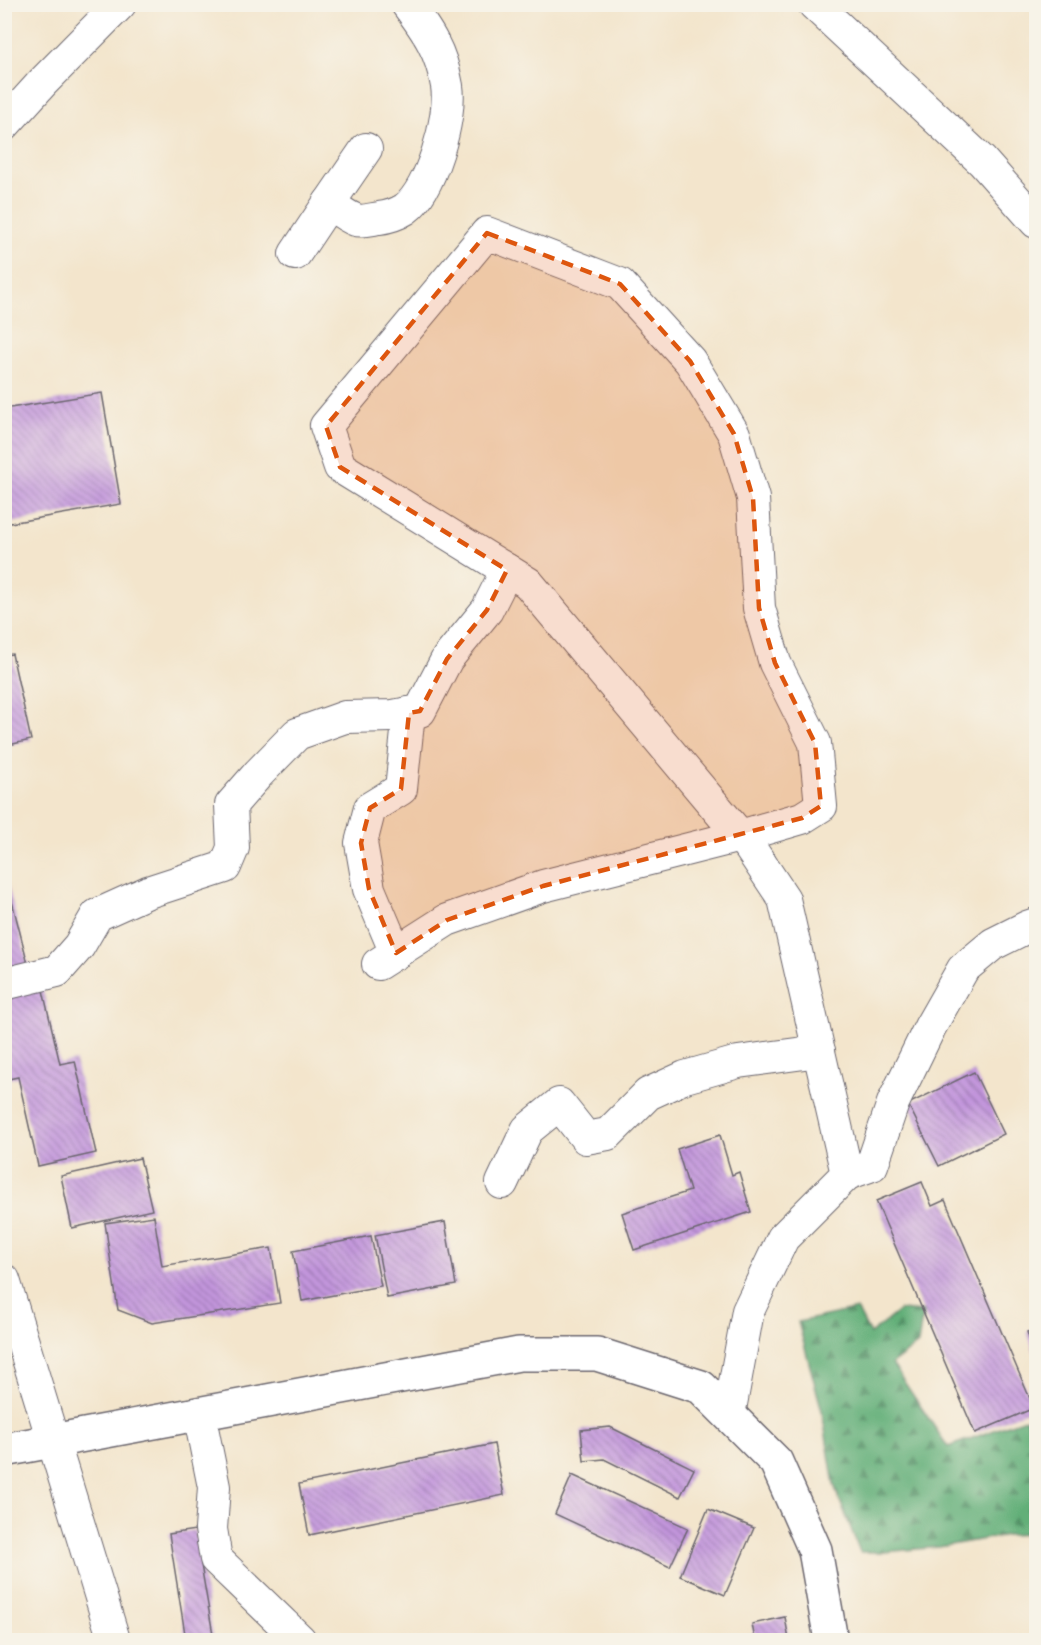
<svg xmlns="http://www.w3.org/2000/svg" width="1041" height="1645" font-family="'IM FELL Great Primer',serif">
<defs>
<pattern id="forest-firs" width="22" height="20" patternUnits="userSpaceOnUse" patternTransform="scale(1.5)"><rect width="22" height="20" fill="#62af78"/><path d="M5 1l3.5 6h-7zM16 11l3.5 6h-7z" fill="#508e64"/></pattern>
<pattern id="building-back-hatch" width="6" height="6" patternUnits="userSpaceOnUse" patternTransform="scale(1.5)"><rect width="6" height="6" fill="#c295dc"/><path d="M-1 5l2 2M0 0l6 6M5-1l2 2" fill="none" stroke="#9d79b4"/></pattern>
</defs>
<rect width="100%" height="100%" fill="#f7f3e8"/>
<filter id="ink" filterUnits="userSpaceOnUse"><feTurbulence type="fractalNoise" baseFrequency=".0167" numOctaves="2"/><feDisplacementMap in="SourceGraphic" scale="12" xChannelSelector="R" yChannelSelector="G"/><feConvolveMatrix kernelMatrix="1 2 1 2 8 2 1 2 1" color-interpolation-filters="sRGB"/></filter>
<filter id="wash" filterUnits="userSpaceOnUse"><feTurbulence type="fractalNoise" baseFrequency=".008" numOctaves="4" result="noise"/><feDisplacementMap in="SourceGraphic" scale="24" xChannelSelector="R" yChannelSelector="G"/><feGaussianBlur stdDeviation="1.35" result="paint"/><feColorMatrix in="noise" values="0 0 0 0 0 0 0 0 0 0 0 0 0 0 0 0 0 1.4 0 .05"/><feComposite in="paint" operator="in"/></filter>
<g filter="url(#wash)">
<rect width="100%" height="100%" fill="#f3e5cc"/>
<!-- forest -->
<path fill="url(#forest-firs)" stroke="#42685a" stroke-width="1.5" d="M857,1309l13,25 30,-24 23,2 -5,32 -26,20 56,83 79,-29 9,46v70l-29,1 -68,12 -55,5h-24l-26,-67 -12,-74 -24,-89z"/>
<g id="blocks">
<!-- building -->
<g fill="url(#building-back-hatch)">
<path d="M102,393l19,111 -117,20v-115z"/>
<path d="M12,654l19,86 -27,6v-91z"/>
<path d="M4,870l25,98 -25,6z"/>
<path d="M42,986l18,78 15,-3 21,92 -58,13 -20,-89 -14,3v-86z"/>
<path d="M974,1072l30,62 -65,32 -31,-62z"/>
<path d="M720,1135l12,40 7,-3 12,40 -117,38 -12,-37 68,-22 -13,-42z"/>
<path d="M140,1158l12,52 -80,18 -11,-52z"/>
<path d="M922,1182l10,24 13,-6 89,208 -59,25 -99,-232z"/>
<path d="M154,1216l8,50 109,-18 9,55 -128,20 -34,-13 -13,-87z"/>
<path d="M445,1222l11,63 -69,13 -12,-63z"/>
<path d="M371,1236l10,50 -79,15 -9,-50z"/>
<path d="M1036,1329v29l-9,-26z"/>
<path d="M610,1427l84,42 -14,28 -76,-38 -20,2 -3,-31z"/>
<path d="M494,1444l10,51 -195,40 -10,-51z"/>
<path d="M572,1475l116,53 -18,39 -115,-53z"/>
<path d="M708,1509l46,19 -29,67 -45,-19z"/>
<path d="M195,1530l19,110h-28l-17,-106z"/>
<path d="M785,1617l4,23h-34l-3,-16z"/>
</g>
</g>
</g>
<g filter="url(#ink)">
<use href="#blocks" fill-opacity="0" stroke="#6b666e" stroke-width="1.5"/>
<g fill="none" stroke-linecap="round" stroke-linejoin="round">
<!-- minor casing -->
<g stroke="#6b666e" stroke-width="34">
<g id="minor">
<path d="M814,4l168,157 54,61"/>
<path d="M4,125l39,-43 77,-78"/>
<path d="M329,203l37,-54"/>
<path d="M295,254l34,-51c8,6 18,14 27,17 7,2 16,-1 23,-2 9,-1 18,-4 26,-9 26,-19 47,-92 42,-123 -6,-35 -19,-54 -40,-82"/>
<path d="M396,953l-27,-64 -8,-46 9,-35 31,-19 8,-76"/>
<path d="M378,964l69,-44 96,-34 197,-50 62,-18 19,-12 -6,-63 -40,-80 -16,-55 -6,-110 -19,-64 -44,-73 -70,-77 -133,-51 -161,193 14,41 188,116 212,253 10,12 34,51 63,275 -64,64 -35,73 -19,104"/>
<path d="M4,984l53,-13 22,-25 18,-31 51,-23 77,-25 8,-19 -2,-43 28,-32 38,-39 48,-17 48,-1 27,-5 27,-52 40,-49 20,-40"/>
<path d="M847,1174l25,-9 21,-62 37,-76 33,-58 30,-25 34,-17 9,-3"/>
<path d="M502,1183l25,-53 32,-26 27,34 22,-4 40,-40 37,-17 53,-15 81,-11"/>
<path d="M4,1280l110,360"/>
<path d="M199,1413l15,74 -3,42 5,30 84,81"/>
</g>
</g>
<!-- major casing -->
<g stroke="#6b666e" stroke-width="36">
<path id="major" d="M4,1450l515,-96h78l104,33 75,75 39,88 16,90"/>
</g>
<!-- minor -->
<use href="#minor" stroke="#fff" stroke-width="32"/>
<!-- major -->
<use href="#major" stroke="#fff" stroke-width="33"/>
</g>
</g>
<!-- marked area -->
<path fill="#de560e" fill-opacity="0.2" stroke="#de560e" stroke-width="4.5" stroke-dasharray="12 8" stroke-linejoin="round" d="M487,233l133,51 70,77 44,73 19,64 6,110 16,55 40,80 6,63 -19,12 -259,68 -96,34 -51,33 -27,-64 -8,-46 9,-35 31,-19 8,-76 11,-2 27,-52 40,-49 20,-40 -167,-103 -14,-41z"/>
<!-- margin -->
<rect width="1041" height="1645" fill="none" stroke="#f7f3e8" stroke-width="24"/>
</svg>
